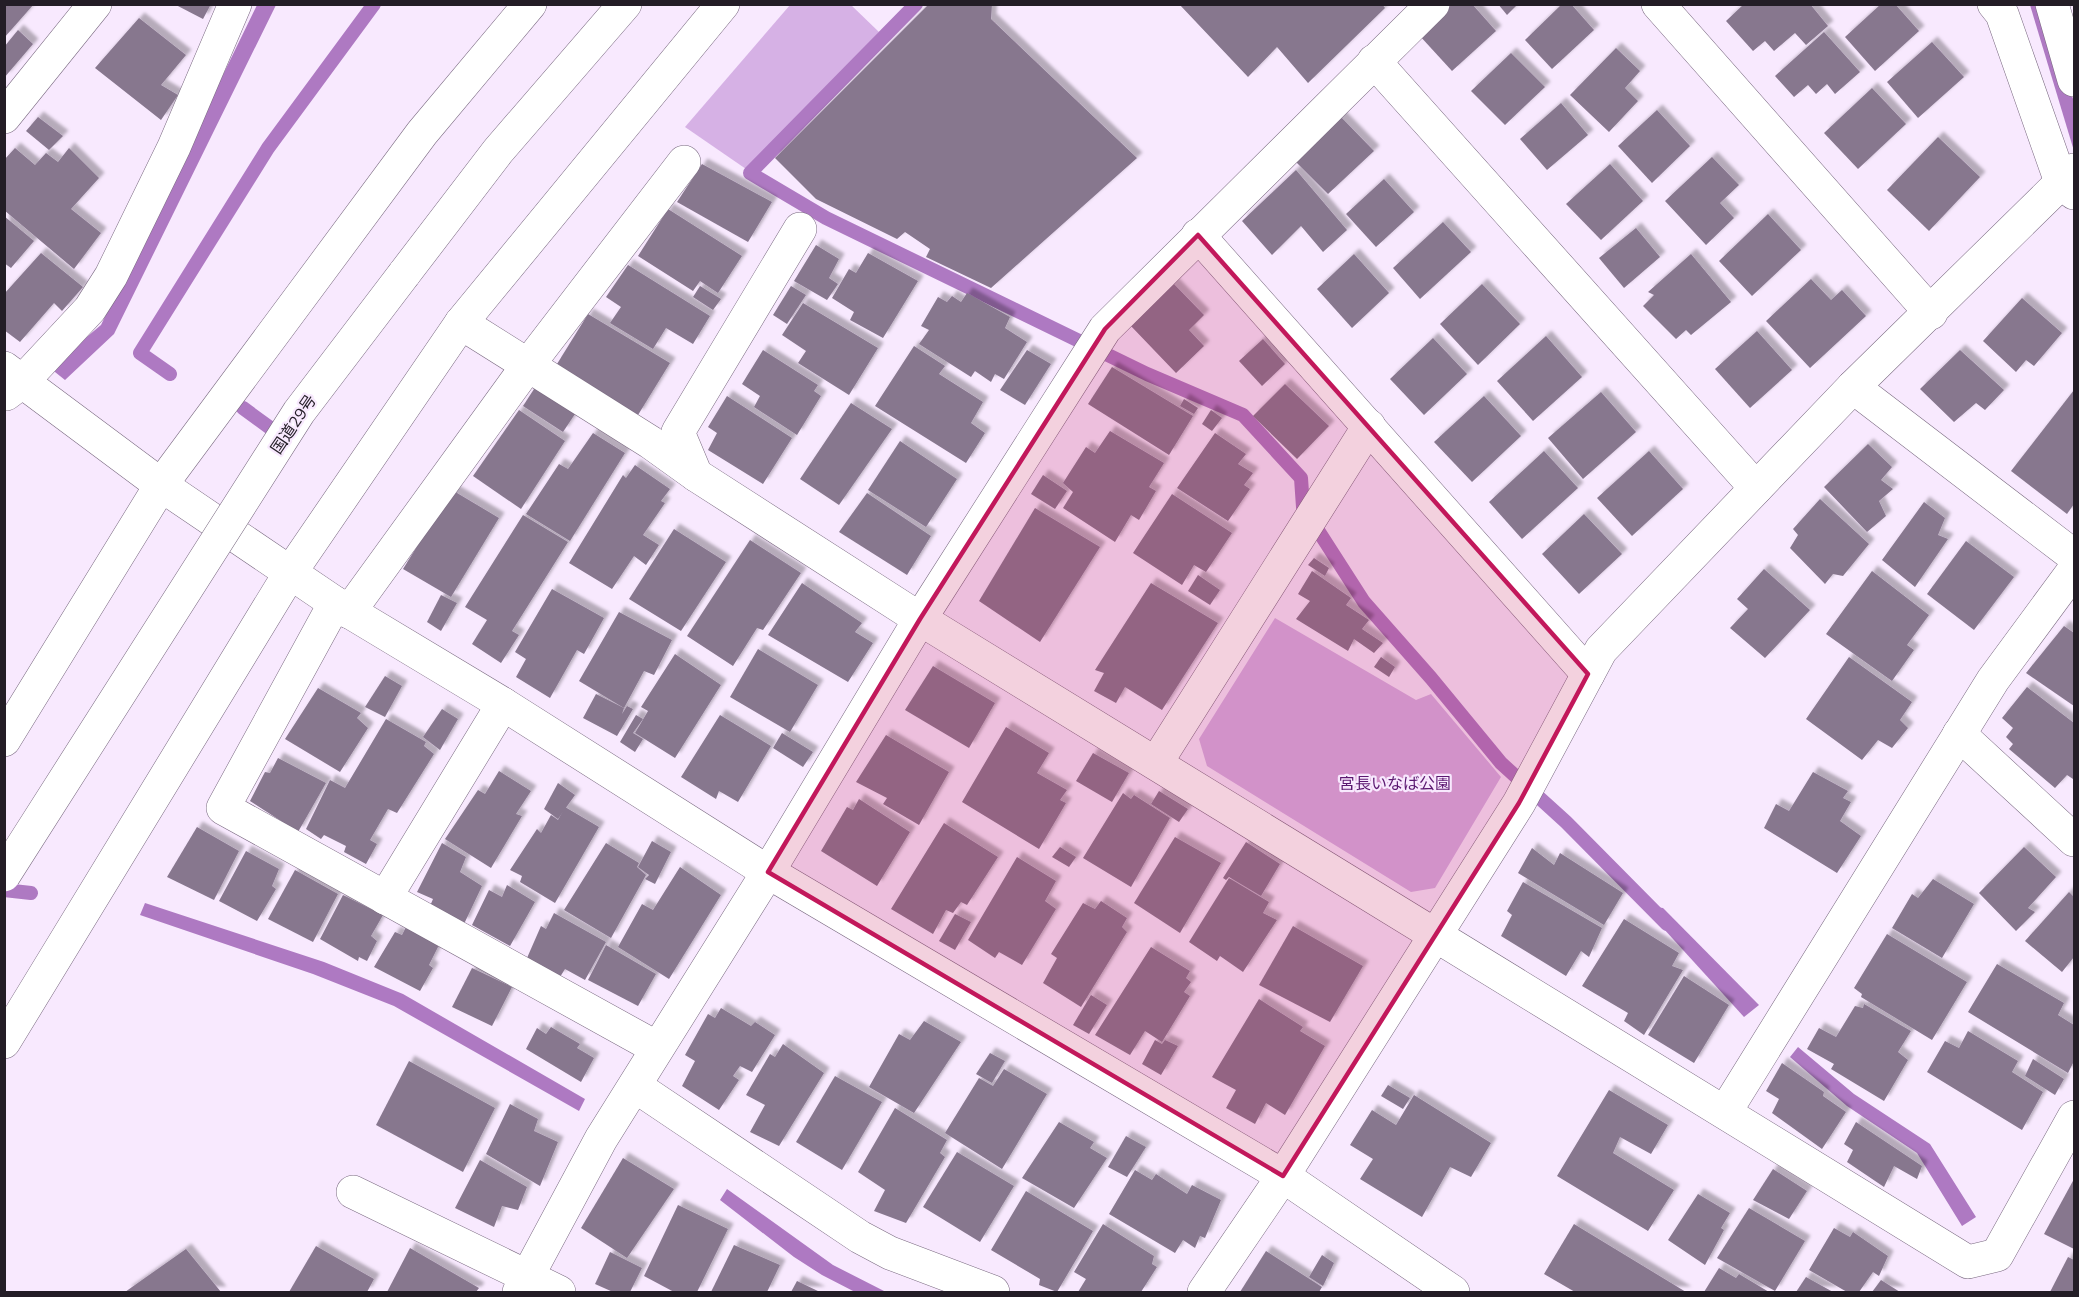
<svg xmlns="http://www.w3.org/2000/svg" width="2079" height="1297" font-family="Mulish,'Noto Sans JP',sans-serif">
<defs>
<filter id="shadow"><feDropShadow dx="5.5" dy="-5.5" stdDeviation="1.5" flood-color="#0004"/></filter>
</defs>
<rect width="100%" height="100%" fill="#f8e9fe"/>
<!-- green -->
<g fill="#d6b1e5">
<path d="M790,5h61l28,27 -133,137 -61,-42z"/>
<path d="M1275,618l141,82 15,-6 70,83 -66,111 -24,4 -204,-126 -8,-27z"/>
</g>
<!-- water -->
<g fill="#ae79c2">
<path d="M257,5h19l-162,329 -49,46 -15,-12 51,-43z"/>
<path d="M2030,5h13l31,97v49z"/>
<path d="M145,903l179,59 79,32 182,105 -6,12 -185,-105 -81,-32 -173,-59z"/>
<path d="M1656,907l7,1 96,97 -15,12 -91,-100z"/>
<path d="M1798,1047l56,47 76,50 46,73 -14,9 -45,-73 -70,-47 -57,-49z"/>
<path d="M727,1189l106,76 53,27h-31l-33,-17 -28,-18 -74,-57z"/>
</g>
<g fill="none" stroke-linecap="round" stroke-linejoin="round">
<!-- stream -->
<g stroke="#ae79c2" stroke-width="14">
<path d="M916,4l-166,169 76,45 321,156 96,41 58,63 2,29 61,95 67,76 70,85 65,59 101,102"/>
<path d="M170,374l-30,-21 128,-205 106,-144"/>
<path d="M243,408l41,30"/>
<path d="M4,890l27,3"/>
</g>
</g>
<!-- building -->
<g fill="#87778e" filter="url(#shadow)">
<path d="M4,4h30l-30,34z"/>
<path d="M174,4h37l-8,15z"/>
<path d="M929,4h63l-1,15 146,139 -146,130 -65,-31 4,-8 -25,-17 -8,7 -81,-40 -41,-41z"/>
<path d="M1179,4h203l3,4 -77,75 -31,-36 -29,30z"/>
<path d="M1452,4h20l24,27 -44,40 -33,-36z"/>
<path d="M1498,4h20l-11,11z"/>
<path d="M1562,4h9l23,26 -42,39 -27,-29z"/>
<path d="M1744,4h66l18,22 -22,19 -11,-12 -21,18 -9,-10 -12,10 -27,-30z"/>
<path d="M1881,4h14l24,27 -44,40 -30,-34z"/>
<path d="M139,18l47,37 -25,30 17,10 -17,25 -66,-52z"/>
<path d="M18,30l15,14 -29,34v-31z"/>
<path d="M1824,32l36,40 -25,22 -8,-10 -11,10 -8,-9 -14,12 -19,-21z"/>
<path d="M1932,42l32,35 -46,41 -31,-36z"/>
<path d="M1616,48l24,23 -15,17 13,13 -29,31 -39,-37z"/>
<path d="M1511,53l34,34 -40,38 -34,-34z"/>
<path d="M1872,88l34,36 -48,45 -34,-36z"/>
<path d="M1561,103l27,32 -41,35 -27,-31z"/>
<path d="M1657,110l33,36 -38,37 -34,-37z"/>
<path d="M1340,116l34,35 -46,43 -34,-34z"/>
<path d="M38,117l25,19 -14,14 -23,-19z"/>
<path d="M1938,137l42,40 -51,54 -42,-41z"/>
<path d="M15,148l20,17 11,-12 12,9 11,-14 30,30 -28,31 30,24 -27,36 -70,-59v-50z"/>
<path d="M1712,157l27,28 -19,18 14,15 -28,27 -41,-44z"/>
<path d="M702,164l70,38 -24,40 -71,-40z"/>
<path d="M1610,164l33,37 -42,39 -35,-36z"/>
<path d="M1296,170l51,60 -24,22 -22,-26 -29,29 -30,-34z"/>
<path d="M1384,179l30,33 -38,35 -30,-33z"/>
<path d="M668,209l74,47 -24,37 -18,-12 -7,10 -55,-35z"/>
<path d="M1768,214l33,36 -49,46 -33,-35z"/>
<path d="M4,216l30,25 -23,27 -7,-5z"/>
<path d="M1443,222l28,30 -51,47 -27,-31z"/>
<path d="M1636,228l24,29 -36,31 -25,-30z"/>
<path d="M816,245l23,14 -10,19 9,6 -11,16 -33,-19z"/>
<path d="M41,253l42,34 -21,24 -8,-8 -34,39 -16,-12v-36z"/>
<path d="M868,253l50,28 -35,57 -33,-18 4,-8 -22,-14 17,-29 7,4z"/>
<path d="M1354,254l35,39 -37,35 -35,-39z"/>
<path d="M1691,254l40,48 -40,33 -5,-5 -10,9 -33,-33 11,-11 -6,-3z"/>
<path d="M628,265l82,51 -17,28 -27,-16 -13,21 -43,-26 11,-16 -15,-10z"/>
<path d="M1811,279l20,21 11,-10 24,26 -56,52 -44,-47z"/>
<path d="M1173,283l31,32 -15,15 15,16 -28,27 -46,-48z"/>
<path d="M1482,284l38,40 -42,41 -38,-41z"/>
<path d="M700,286l21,13 -8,11 -20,-13z"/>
<path d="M791,286l15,9 -19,29 -14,-9z"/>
<path d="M967,293l43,24 -5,11 22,14 -23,37 -9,-5 -4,8 -16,-11 -4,6 -52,-33 10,-14 -8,-4 17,-29 9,5 5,-6 9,6z"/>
<path d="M2022,298l40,35 -28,33 -8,-6 -10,12 -33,-31z"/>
<path d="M803,303l75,45 -29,47 -51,-32 8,-12 -24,-16z"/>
<path d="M588,314l82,49 -32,52 -81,-51z"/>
<path d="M1757,331l35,39 -42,38 -35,-39z"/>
<path d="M1546,336l36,41 -49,44 -36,-40z"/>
<path d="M1433,338l34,36 -43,41 -34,-36z"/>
<path d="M1263,339l22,25 -23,22 -23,-25z"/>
<path d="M914,346l31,20 -6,8 44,28 -12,21 14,10 -19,30 -91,-57z"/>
<path d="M763,350l55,35 -4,6 7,5 -24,39 -43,-28 6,-11 -18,-12z"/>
<path d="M1027,350l24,14 -26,41 -25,-15z"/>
<path d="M1960,350l44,40 -19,20 -9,-7 -22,19 -34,-33z"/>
<path d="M1112,367l81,49 -24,39 -81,-51z"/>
<path d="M1285,384l44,42 -32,33 -44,-43z"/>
<path d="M536,386l41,25 -14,21 -40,-26z"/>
<path d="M2074,390v114l-7,10 -56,-43z"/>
<path d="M1601,392l35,40 -53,47 -35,-41z"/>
<path d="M727,396l65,42 -29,46 -55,-34 9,-17 -9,-6z"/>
<path d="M1484,396l37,40 -49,46 -38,-40z"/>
<path d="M1184,399l14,9 -4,6 -14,-8z"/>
<path d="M851,403l41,26 -53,76 -39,-26z"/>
<path d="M519,410l46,31 -44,68 -48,-33z"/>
<path d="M1211,410l11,8 -10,13 -10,-7z"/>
<path d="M1110,431l54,32 -15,24 7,4 -17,29 -8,-5 -16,27 -52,-34 10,-16 -10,-9 23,-36 9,6z"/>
<path d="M593,433l32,20 -55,88 -44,-27 33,-50 9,5z"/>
<path d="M1215,433l31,21 -8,10 15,9 -9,12 6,4 -22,32 -51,-33z"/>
<path d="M900,441l57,38 -31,48 -58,-37z"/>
<path d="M1868,444l24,23 -11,13 12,9 -14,12 7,15 -19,16 -43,-45z"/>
<path d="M1544,451l34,37 -56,51 -33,-37z"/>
<path d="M1649,451l34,38 -51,47 -35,-38z"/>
<path d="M635,465l35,24 -9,12 4,2 -22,32 16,10 -13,20 -12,-9 -22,33 -43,-26 54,-88 3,3z"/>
<path d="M1043,475l24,16 -12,18 -24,-15z"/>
<path d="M452,490l47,28 -48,79 -48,-28z"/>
<path d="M867,493l64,43 -24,39 -68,-43z"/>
<path d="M1172,494l60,39 -26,39 -12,-7 -12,20 -49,-32z"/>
<path d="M1820,499l49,45 -26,32 -10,-2 -8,10 -35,-36 8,-13 -5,-6z"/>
<path d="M1924,502l21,16 -7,17 10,4 -33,48 -33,-27z"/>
<path d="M1035,508l65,39 -60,95 -61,-41z"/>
<path d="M1584,514l38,40 -43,40 -37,-40z"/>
<path d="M523,515l45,27 -56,89 7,4 -18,28 -29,-19 15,-24 -22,-13z"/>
<path d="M674,529l52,33 -45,69 -52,-32z"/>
<path d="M750,540l51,33 -38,57 -6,-2 -24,38 -46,-30z"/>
<path d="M1966,541l48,36 -40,53 -47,-36z"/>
<path d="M1314,558l15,10 -4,8 -17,-11z"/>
<path d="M1764,569l46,41 -45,48 -35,-30 18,-19 -11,-10z"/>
<path d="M1312,571l39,27 -5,7 23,15 -7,9 21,14 -9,10 -20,-14 -6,12 -52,-32 14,-18 -12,-7z"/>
<path d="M1872,571l57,44 -22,30 7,5 -22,31 -66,-47z"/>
<path d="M1198,575l22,15 -10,15 -22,-14z"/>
<path d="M802,583l60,40 -7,9 18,11 -25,39 -80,-47z"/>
<path d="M1151,583l67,40 -56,87 -37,-23 -9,16 -22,-12 10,-18 -9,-3z"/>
<path d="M552,589l52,29 -20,36 -7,-4 -27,48 -34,-21 10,-18 -11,-7z"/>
<path d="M441,595l16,8 -16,28 -14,-9z"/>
<path d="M619,612l53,28 -18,35 -10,-4 -20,37 -45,-27z"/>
<path d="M2064,626l10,7v73l-48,-33z"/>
<path d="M758,649l60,36 -28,47 -60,-35z"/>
<path d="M675,654l46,31 -46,73 -40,-25 13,-22 -7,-4z"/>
<path d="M1381,657l14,10 -6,10 -15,-10z"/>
<path d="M1849,657l63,45 -12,18 8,8 -16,20 -14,-8 -16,20 -56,-41z"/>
<path d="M933,666l62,37 -26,45 -64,-38z"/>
<path d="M385,676l17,10 -17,31 -20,-10z"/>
<path d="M2027,687l47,36v53l-1,3 -6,-4 -12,13 -46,-39 4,-5 -7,-7 7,-9 -11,-10z"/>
<path d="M318,688l43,25 -4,5 11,10 -28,44 -55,-33z"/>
<path d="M596,694l28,14 -2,6 5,-8 6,3 -16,27 -34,-18z"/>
<path d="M442,709l16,10 -18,31 -17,-13z"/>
<path d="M636,715l7,4 -10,14 10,6 -8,13 -15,-10z"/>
<path d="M720,715l51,31 -33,56 -19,-11 -3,8 -35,-22z"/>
<path d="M386,719l40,23 -2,4 10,8 -37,59 -9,-4 -18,31 7,4 -11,20 -22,-12 2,-6 -22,-11 -3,4 -15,-10 24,-49 15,8z"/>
<path d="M1006,727l43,26 -12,20 30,17 -7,10 6,3 -27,46 -77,-47z"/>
<path d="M782,733l31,19 -10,15 -30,-19z"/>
<path d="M886,735l63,37 -30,53 -36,-21 4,-6 -31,-16z"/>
<path d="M1093,753l36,20 -17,29 -36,-21z"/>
<path d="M278,758l48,25 -28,49 -48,-31 15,-29 5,1z"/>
<path d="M499,771l32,20 -15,23 6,2 -31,52 -46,-29 33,-49 7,4z"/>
<path d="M1813,772l35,19 -5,7 8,4 -11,19 21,15 -24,37 -73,-45 12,-24 13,7z"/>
<path d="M558,783l17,12 -17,24 -14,-10z"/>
<path d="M1159,791l29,18 -9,13 -28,-18z"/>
<path d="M1123,793l8,6 3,-4 36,23 -39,69 -48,-29z"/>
<path d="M859,799l51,33 -33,54 -56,-35 26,-44 6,3z"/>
<path d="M565,807l34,20 -44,76 -35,-21 2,-6 -12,-6 27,-41 4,4 10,-18 7,5z"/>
<path d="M944,823l54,34 -31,48 -6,-3 -8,11 -7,-3 -13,24 -42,-25z"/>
<path d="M197,827l42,24 -25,49 -47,-23z"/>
<path d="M1175,837l46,26 -41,70 -46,-30z"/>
<path d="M652,841l19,11 -16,32 -10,-5 4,-4 -11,-8z"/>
<path d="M1246,842l34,22 -19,32 -32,-19 -3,3 -3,-2z"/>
<path d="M442,843l24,14 -6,15 22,14 -18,38 -34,-18 3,-7 -16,-7z"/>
<path d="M606,843l33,20 -2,4 9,8 -35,63 -47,-28z"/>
<path d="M1060,847l16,10 -7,10 -17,-10z"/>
<path d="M2024,847l32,30 -28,31 7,4 -19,19 -37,-38z"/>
<path d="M1532,848l22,17 6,-12 63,40 -19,32 -86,-52z"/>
<path d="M246,851l33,18 -7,17 4,3 -19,32 -38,-20z"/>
<path d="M1017,857l39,24 -11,20 11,8 -34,56 -23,-13 -4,6 -27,-18z"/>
<path d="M680,867l41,28 -52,84 -51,-32 24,-43 11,6z"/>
<path d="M295,870l43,24 -25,48 -45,-23z"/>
<path d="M1229,878l40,24 -6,11 14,7 -34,52 -23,-16 -3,5 -28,-19z"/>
<path d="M1933,879l41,25 -32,54 -50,-30 20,-34 6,4z"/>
<path d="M1523,882l79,46 -13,29 -8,-6 -15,25 -65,-40 11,-21 -5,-4z"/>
<path d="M507,885l28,17 -25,44 -38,-21 17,-35 13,7z"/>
<path d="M2069,892l5,5v60l-12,15 -37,-31z"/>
<path d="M343,895l40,20 -12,21 6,5 -10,20 -8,-4 -1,4 -38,-22z"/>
<path d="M1101,901l26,17 -5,9 5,5 -46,75 -38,-24 14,-25 -6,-4 32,-51 12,6z"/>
<path d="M554,913l52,29 -21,38 -20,-11 -5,8 -33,-19 14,-32 5,3z"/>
<path d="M955,914l16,8 -16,28 -16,-9z"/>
<path d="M1624,919l55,34 -7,13 11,4 -39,65 -20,-14 4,-8 -46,-27z"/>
<path d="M1293,926l70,40 -33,56 -71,-37z"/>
<path d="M406,927l33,18 -10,20 4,3 -13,23 -46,-24 21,-35 7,3z"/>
<path d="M1887,934l80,48 -35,58 -71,-43 1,-3 -8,-6z"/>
<path d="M606,945l50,29 -18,32 -50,-26z"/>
<path d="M1151,947l39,24 -4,7 5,4 -7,10 6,4 -28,46 -17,-11 -15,24 -35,-20z"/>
<path d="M1997,964l67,39 -6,12 16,10v36l-6,12 -100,-61z"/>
<path d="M472,968l40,19 -20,39 -40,-19z"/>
<path d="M1684,976l45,29 -35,58 -46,-28z"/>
<path d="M1091,995l16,10 -18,29 -16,-9z"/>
<path d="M1259,999l44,28 -3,4 25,15 -40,69 -19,-12 -11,21 -29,-16 10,-18 -24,-13z"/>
<path d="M1864,1004l47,27 -13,21 10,8 -24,41 -53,-32 3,-5 -27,-15 12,-21 17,9 19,-31 8,2z"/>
<path d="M721,1008l30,18 4,-4 20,13 -23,37 -12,-6 -7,10 6,4 -20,30 -37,-24 13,-25 -10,-6 23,-41 7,4z"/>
<path d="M924,1021l37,21 -47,71 -45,-26 30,-53 11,6z"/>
<path d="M551,1027l29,17 -3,4 17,10 -13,24 -55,-33 11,-21 9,6z"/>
<path d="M1968,1031l50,30 -6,11 31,20 -21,38 -95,-58 18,-31 14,7z"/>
<path d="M1155,1040l7,4 3,-4 13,6 -17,29 -19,-11z"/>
<path d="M783,1044l41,29 -45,73 -29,-14 15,-27 -19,-10 24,-41 5,3z"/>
<path d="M990,1053l15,8 -13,22 -16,-9z"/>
<path d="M2033,1059l31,20 -9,16 -30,-19z"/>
<path d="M409,1061l86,47 -32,64 -87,-47z"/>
<path d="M1782,1063l42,29 -1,4 23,16 -24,37 -50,-36 7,-14 -13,-8z"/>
<path d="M1004,1069l43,25 -45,75 -57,-36 34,-55 14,8z"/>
<path d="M835,1076l47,26 -40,68 -46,-28z"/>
<path d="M1388,1085l22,13 -7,11 -22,-13z"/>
<path d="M1609,1090l59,35 -17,29 -31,-17 -7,16 61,37 -26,41 -91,-55z"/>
<path d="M1414,1095l77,48 -20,34 -21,-10 -28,50 -62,-38 13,-20 -23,-14 22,-35 24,15z"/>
<path d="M510,1104l28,15 -4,12 24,11 -18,44 -54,-32z"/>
<path d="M895,1108l52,32 -7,13 5,4 -39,66 -32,-12 11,-21 -27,-18z"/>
<path d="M1059,1122l35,20 -4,6 17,10 -33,50 -52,-30z"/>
<path d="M1856,1122l66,44 -5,13 -23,-13 -10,21 -37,-25 6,-12 -9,-6z"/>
<path d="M1126,1136l20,11 -19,30 -19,-10z"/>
<path d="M957,1152l57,34 -34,56 -57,-35z"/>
<path d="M623,1158l51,31 -47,69 -46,-30z"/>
<path d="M480,1160l47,27 -9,23 -16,-4 -8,21 -39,-19z"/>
<path d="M1773,1169l34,22 -18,28 -36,-19z"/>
<path d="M1135,1170l17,10 4,-6 31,20 5,-9 29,15 -16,38 -5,-2 -5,12 -12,-8 -8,13 -66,-39z"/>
<path d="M2074,1179v70l-30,-15z"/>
<path d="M1026,1191l67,40 -36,61 -18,-7 1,-6 -49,-29z"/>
<path d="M1698,1194l32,19 -9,15 3,2 -19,35 -37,-25z"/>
<path d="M678,1205l50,24 -31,63h-23l-30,-16z"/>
<path d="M1749,1208l56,33 -30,50 -58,-33z"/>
<path d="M1103,1224l51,32 -2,8 5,3 -16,25h-63l8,-13 -12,-7z"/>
<path d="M1574,1224l112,68h-111l-31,-18z"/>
<path d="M1834,1228l16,9 3,-5 35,24 -9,20 -6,-4 -14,20h-12l-38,-22z"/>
<path d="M734,1245l46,20 -13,27h-56z"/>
<path d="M316,1246l58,33 -7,13h-78z"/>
<path d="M410,1248l69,40 -3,4h-89z"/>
<path d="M186,1249l35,43h-96z"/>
<path d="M1266,1251l56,36 -3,5h-79z"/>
<path d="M610,1252l32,16 -12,24h-17l-18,-8z"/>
<path d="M1322,1255l12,8 -11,23 -14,-9z"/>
<path d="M2068,1257l6,3v32h-24z"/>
<path d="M1719,1268l17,10 3,-4 30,18h-65z"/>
<path d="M1806,1277l27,15h-37z"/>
<path d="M1881,1280l19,12h-28z"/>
<path d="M797,1281l23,11h-29z"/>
</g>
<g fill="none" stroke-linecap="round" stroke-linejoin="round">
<!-- minor casing -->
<g stroke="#7a6a81" stroke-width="34">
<g id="minor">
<path d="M1658,4l273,309"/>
<path d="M1994,4l8,10 59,168 13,11"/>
<path d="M2052,4l22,76"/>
<path d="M1374,61l382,427"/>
<path d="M4,117l91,-113"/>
<path d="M800,229l-122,203 18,43 224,144 1048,643 29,-7 77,-138"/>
<path d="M1198,235l390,439"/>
<path d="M461,323l189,119 46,33"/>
<path d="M4,368l157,117 174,118 168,101 265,168 515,304 170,116"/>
<path d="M1853,387l221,169"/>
<path d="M6,394l16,-12 68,-73 21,-33 63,-129 61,-143"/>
<path d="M335,603l-112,205 434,240"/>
<path d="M349,612l179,-247 156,-203"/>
<path d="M1959,734l115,106"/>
<path d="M1156,763l213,-337"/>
<path d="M385,898l118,-194"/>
<path d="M635,1086l225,151 30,16 103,39"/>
<path d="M1725,1112l268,-432 81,-110"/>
<path d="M353,1192l206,100"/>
<path d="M519,1292l82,-153 167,-267 152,-253 185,-290 328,-325"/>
<path d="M1204,1292l79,-116 236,-373 82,-153 252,-263 221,-217"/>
</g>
</g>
<!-- highway casing -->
<g stroke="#7a6a81" stroke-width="34">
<g id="highway">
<path d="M404,274l94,-123 127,-147"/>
<path d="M4,740l157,-255 261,-352 108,-129"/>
<path d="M4,1042l286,-469 171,-250 262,-319"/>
</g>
</g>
<!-- minor -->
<use href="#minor" stroke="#fff" stroke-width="33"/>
<!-- highway -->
<use href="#highway" stroke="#fff" stroke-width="33"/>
<!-- highway-bridge casing -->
<g stroke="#7a6a81" stroke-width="34" stroke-linecap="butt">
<path id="highway-bridge" d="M4,875l295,-463 105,-138"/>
</g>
<!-- highway-bridge -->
<use href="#highway-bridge" stroke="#fff" stroke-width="33"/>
</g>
<!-- marked area -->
<path fill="#c2185b" fill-opacity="0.2" stroke="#c2185b" stroke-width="4.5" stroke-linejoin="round" d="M1198,235l390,439 -69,129 -236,373 -515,-304 152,-253 185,-290z"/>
<g text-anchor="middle" stroke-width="4.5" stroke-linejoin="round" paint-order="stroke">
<!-- street labels -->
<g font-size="16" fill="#231d26" stroke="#f8e9fe">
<text transform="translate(293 424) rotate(-56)" y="6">国道29号</text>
</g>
<!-- park labels -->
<g font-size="16" fill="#5b1870" stroke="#f8e9fe">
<text x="1395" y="789">宮長いなば公園</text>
</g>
</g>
<!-- border -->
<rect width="2079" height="1297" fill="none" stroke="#231d26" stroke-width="12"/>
</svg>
